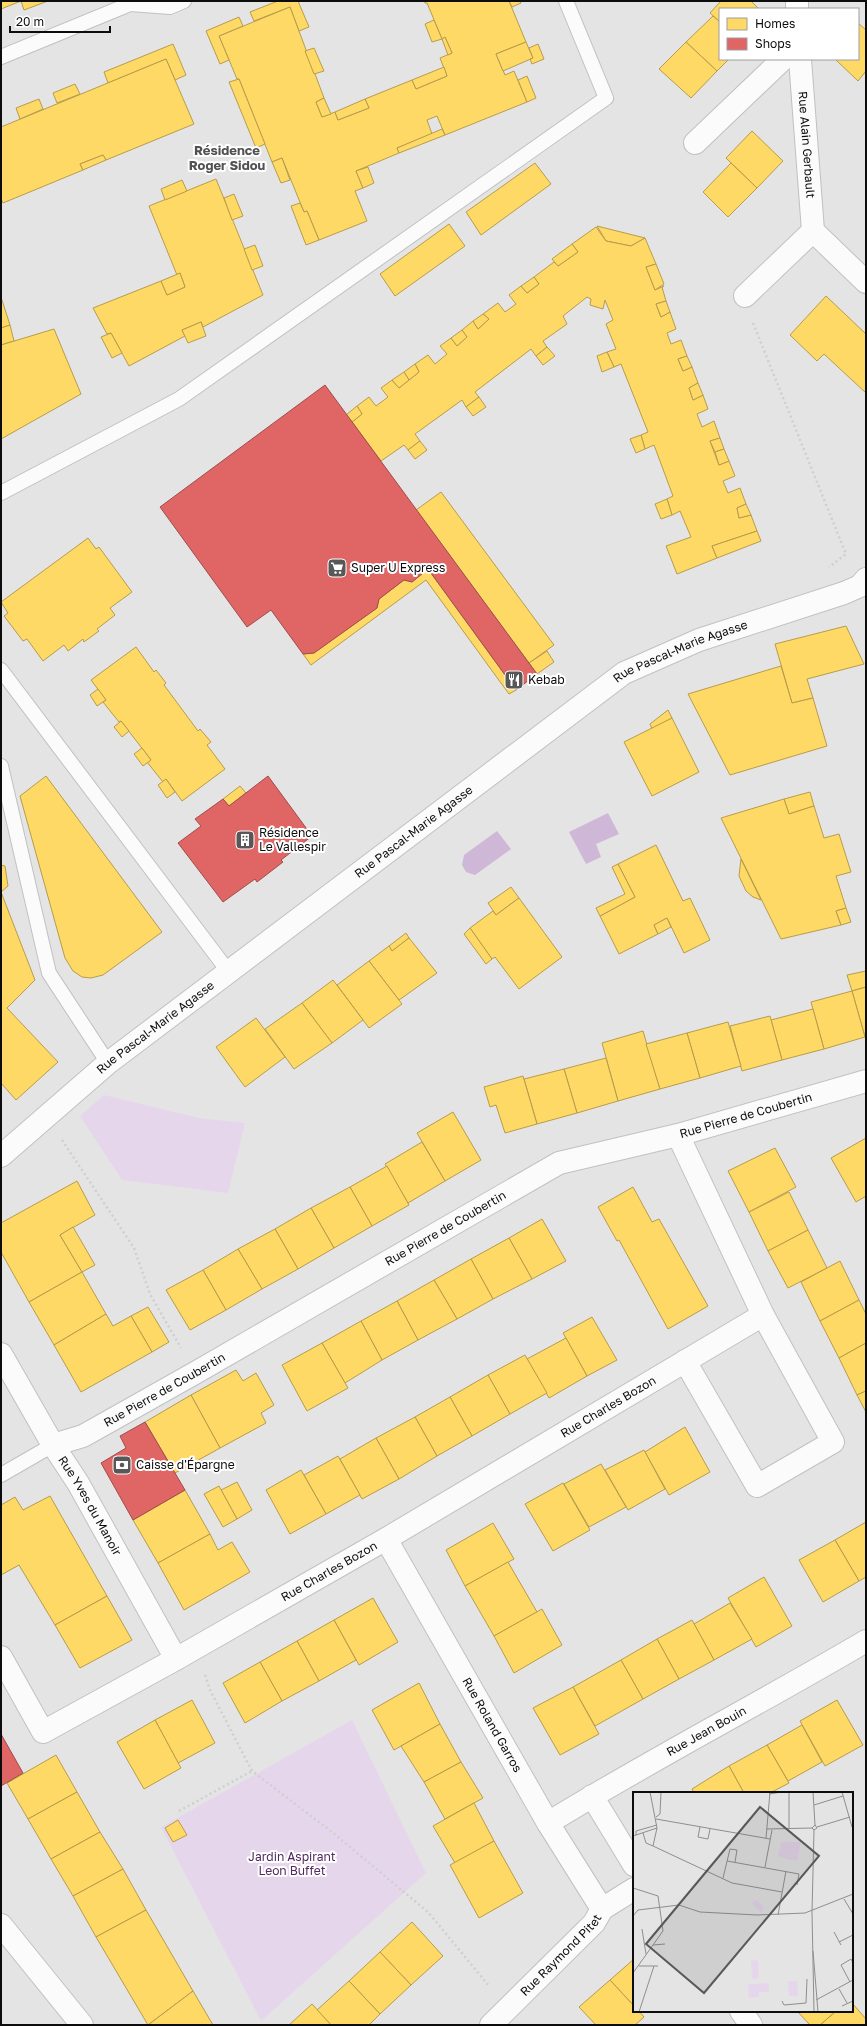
<svg xmlns="http://www.w3.org/2000/svg" width="867" height="2026" font-family="'Golos Text',sans-serif">
<rect width="100%" height="100%" fill="#e5e4e5"/>
<!-- green -->
<g fill="#e6d6ec">
<path d="M104,1095l95,23 46,5 -17,70 -106,-13 -42,-64z"/>
<path d="M352,1720l74,153 -165,148 -100,-194z"/>
</g>
<!-- water -->
<g fill="#cfb7d8">
<path d="M608,813l11,21 -23,10 5,13 -15,7 -17,-32z"/>
<path d="M497,831l14,18 -36,26 -9,-3 -4,-7 2,-10z"/>
</g>
<!-- homes -->
<g fill="#ffd966" stroke="#b69c4b">
<path d="M1,1h20l-20,8z"/>
<path d="M21,1h27l-24,9z"/>
<path d="M278,1h20l11,26 -10,4 -9,-24 -36,14 -4,-9z"/>
<path d="M424,1h85l17,41 -30,12 9,21 9,-4 13,31 -82,33 -8,-19 -10,4 5,14 -35,14 2,5 -43,18 7,17 -8,3 12,30 -48,19 -12,-29 -3,1 -22,-54 -10,4 -33,-83h-2l-18,-43 71,-29 34,91 -8,4 6,15 13,-5 3,8 31,-12 -4,-9 47,-19 4,9 31,-13 -7,-18 12,-5 -7,-16 -3,2 -15,-36h-2z"/>
<path d="M509,1h11l1,2 -9,4z"/>
<path d="M721,1h30l8,8h-39v13l-10,-9z"/>
<path d="M713,16l7,6v37h9l-12,12 -31,-29z"/>
<path d="M239,17l4,9 -24,10 10,24 -9,4 -14,-33z"/>
<path d="M434,20l8,19 -10,3 -7,-18z"/>
<path d="M858,23l8,7v41l-8,10 -23,-22h23z"/>
<path d="M445,37l7,16 -4,2 -6,-16z"/>
<path d="M526,42l7,16 -30,13 -7,-17z"/>
<path d="M686,42l31,29 -26,27 -32,-29z"/>
<path d="M173,44l13,31 -11,5 -9,-21 -58,24 -4,-11z"/>
<path d="M538,44l6,15 -12,5 -2,-5 3,-1 -4,-10z"/>
<path d="M314,48l10,23 -10,3 -9,-23z"/>
<path d="M166,59l28,65 -88,36 -3,-5 -23,9 3,6 -80,33 -2,-4v-72z"/>
<path d="M444,67l3,9 -31,13 -4,-9z"/>
<path d="M527,76l9,22 -9,4 -9,-22z"/>
<path d="M239,79l26,65 -9,4 -27,-66z"/>
<path d="M75,84l5,10 -23,9 -4,-10z"/>
<path d="M324,98l7,16 -9,3 -6,-15z"/>
<path d="M39,99l4,10 -23,10 -4,-11z"/>
<path d="M365,99l4,9 -31,12 -3,-8z"/>
<path d="M442,129l3,6 -46,18 -2,-5z"/>
<path d="M752,131l31,30 -26,27 -31,-30z"/>
<path d="M103,155l3,5 -23,10 -3,-6z"/>
<path d="M282,158l8,22 -9,3 -9,-21z"/>
<path d="M535,163l16,21 -70,51 -15,-23z"/>
<path d="M731,163l26,25 -29,29 -25,-25z"/>
<path d="M368,167l6,16 -11,5 -7,-17z"/>
<path d="M216,179l47,116 -60,32 -2,-5 -19,8 3,6 -56,30 -18,-33 -4,1 -14,-26 68,-27 6,14 18,-8 -5,-14 -3,2 -28,-69z"/>
<path d="M182,180l5,11 -22,9 -4,-11z"/>
<path d="M234,194l9,22 -11,4 -8,-22z"/>
<path d="M300,203l4,9 3,-1 12,29 -13,5 -15,-39z"/>
<path d="M449,224l16,22 -70,50 -15,-22z"/>
<path d="M597,226l48,12 -14,8 -25,-5z"/>
<path d="M596,227l10,14 25,5 14,-8 11,26 -10,3 9,23 9,-4 -2,1 4,14 -10,3 5,13 9,-5 6,17 -9,4 4,11 10,-4 6,16 -9,3 5,12 9,-4 6,16 -9,5 4,12 10,-5 5,14 -11,5 5,13 12,-6 6,17 -10,3 9,24 10,-4 6,15 -12,5 5,12 12,-5 6,16 -9,4 2,10 12,-3 6,16 -45,15 5,12 -40,16 -11,-28 25,-9 -11,-26 -8,4 -5,-16 6,-3 -19,-51 -9,4 -4,-14 7,-3 -27,-68 -7,3 -7,-15 9,-3 -10,-25 7,-4 -8,-20 -2,9 -13,-4 1,-6 -4,-2 -24,19 4,8 -24,17 4,6 -11,9 -5,-7 -56,43 4,5 -13,10 -4,-7 -47,34 5,7 -12,9 -4,-5 -23,16 -29,-39 10,-8 -5,-8 12,-9 7,9 12,-9 -7,-9 11,-8 7,8 20,-16 -4,-8 13,-9 7,9 12,-10 -7,-8 11,-8 6,8 10,-9 -5,-7 11,-9 5,8 11,-10 -6,-5 15,-11 7,9 11,-8 -7,-9 12,-9 6,7 12,-9 -5,-7 20,-15 4,4 20,-14 -6,-8z"/>
<path d="M572,244l6,8 -20,14 -6,-7z"/>
<path d="M255,245l8,21 -11,4 -8,-21z"/>
<path d="M656,264l8,20 -9,6 -9,-23z"/>
<path d="M180,273l5,14 -18,8 -6,-14z"/>
<path d="M534,277l5,7 -12,9 -6,-7z"/>
<path d="M826,296l40,38v59l-42,-39 -7,7 -27,-26z"/>
<path d="M1,297l9,28 -9,3z"/>
<path d="M666,301l4,11 -9,5 -5,-13z"/>
<path d="M483,314l6,5 -11,10 -5,-8z"/>
<path d="M201,322l5,14 -18,7 -6,-13z"/>
<path d="M10,325l4,16 -13,4v-17z"/>
<path d="M54,329l27,65 -80,45v-94z"/>
<path d="M462,330l5,7 -10,9 -6,-8z"/>
<path d="M111,333l11,20 -10,5 -11,-21z"/>
<path d="M547,347l8,9 -12,9 -7,-9z"/>
<path d="M607,352l7,15 -12,5 -5,-16z"/>
<path d="M687,356l5,11 -9,4 -5,-12z"/>
<path d="M415,364l4,8 -10,8 -5,-8z"/>
<path d="M404,372l5,8 -10,8 -7,-8z"/>
<path d="M698,383l5,12 -10,5 -4,-12z"/>
<path d="M479,397l7,10 -13,9 -7,-9z"/>
<path d="M357,406l5,8 -10,8 -6,-7z"/>
<path d="M641,435l4,14 -9,4 -6,-14z"/>
<path d="M720,438l4,11 -9,3 -5,-11z"/>
<path d="M420,441l7,9 -12,9 -7,-9z"/>
<path d="M724,449l5,12 -10,4 -4,-13z"/>
<path d="M441,492l113,153 -25,18 -113,-153z"/>
<path d="M667,499l5,16 -11,4 -6,-15z"/>
<path d="M746,504l5,11 -12,3 -2,-10z"/>
<path d="M757,531l4,10 -44,17 -5,-12z"/>
<path d="M88,538l8,11 3,-2 33,45 -22,16 5,7 -18,14 2,2 -15,11 -1,-3 -15,12 -4,-6 -21,16 -16,-22 -4,2 -19,-25 4,-3 -7,-11z"/>
<path d="M428,569l88,121 -7,4 -83,-114 -115,85 -8,-11 11,-1 63,-45 2,-9 25,-19 8,2z"/>
<path d="M846,626l18,38 -57,15 6,19 -21,5 -17,-59z"/>
<path d="M136,647l18,25 2,-2 10,13 -2,2 34,46 2,-2 11,13 -4,3 18,24 -43,32 -16,-22 -3,3 -16,-20 4,-2 -30,-39 -2,1 -16,-20 3,-2 -15,-20z"/>
<path d="M547,651l7,11 -17,12 -8,-11z"/>
<path d="M781,666l11,37 21,-5 14,48 -97,29 -42,-81z"/>
<path d="M98,689l8,11 -9,6 -7,-11z"/>
<path d="M668,710l4,8 -20,11 -2,-5z"/>
<path d="M672,718l27,54 -47,24 -28,-54z"/>
<path d="M121,721l8,10 -7,6 -8,-10z"/>
<path d="M142,748l9,12 -8,6 -9,-12z"/>
<path d="M46,776l116,156 -59,43 -12,3 -9,-1 -9,-6 -8,-13 -45,-162z"/>
<path d="M166,779l9,13 -8,6 -9,-13z"/>
<path d="M240,786l6,7 -17,13 -6,-7z"/>
<path d="M810,792l4,14 -25,8 -5,-15z"/>
<path d="M784,799l5,15 25,-8 10,32 15,-4 12,38 -15,4 10,32 -10,3 5,14 -60,14 -60,-121z"/>
<path d="M656,845l27,56 7,-3 20,42 -26,13 -17,-35 -13,7 4,9 -39,20 -19,-38 35,-19 -17,-33z"/>
<path d="M741,859l20,41 -8,-3 -7,-6 -7,-15z"/>
<path d="M618,864l17,33 -35,19 -4,-8 29,-14 -13,-27z"/>
<path d="M1,865l4,1 3,20 -7,6z"/>
<path d="M511,887l8,11 -23,17 -8,-12z"/>
<path d="M1,892l34,88 -28,28 51,54 -42,38 -15,-17z"/>
<path d="M519,898l43,59 -43,32 -24,-32 -3,2 -22,-31 23,-17 3,4z"/>
<path d="M846,908l5,14 -10,3 -5,-14z"/>
<path d="M667,918l4,9 -13,7 -4,-9z"/>
<path d="M470,928l22,31 -6,5 -22,-30z"/>
<path d="M406,933l3,5 -17,13 -3,-5z"/>
<path d="M409,938l28,35 -38,27 -30,-39 20,-15 3,5z"/>
<path d="M369,961l33,43 -33,24 -32,-43z"/>
<path d="M866,971v16l-14,4 -5,-16z"/>
<path d="M333,980l30,40 -31,23 -30,-40z"/>
<path d="M866,987v49l-1,1 -13,-46z"/>
<path d="M852,991l13,46 -41,12 -13,-47z"/>
<path d="M302,1003l30,40 -38,26 -29,-40z"/>
<path d="M813,1009l11,40 -42,11 -11,-40z"/>
<path d="M770,1016l12,44 -40,11 -12,-45z"/>
<path d="M256,1018l29,39 -40,30 -29,-40z"/>
<path d="M728,1022l13,44 -41,12 -13,-45z"/>
<path d="M643,1031l17,58 -42,12 -16,-58z"/>
<path d="M687,1033l13,45 -40,11 -14,-45z"/>
<path d="M606,1058l12,43 -41,12 -13,-44z"/>
<path d="M564,1069l13,44 -40,11 -13,-45z"/>
<path d="M523,1076l14,48 -32,9 -9,-28 -6,2 -6,-20z"/>
<path d="M453,1112l28,48 -36,21 -28,-48z"/>
<path d="M866,1138v58l-10,6 -25,-44z"/>
<path d="M422,1142l23,39 -37,22 -23,-39z"/>
<path d="M775,1148l21,39 -47,25 -21,-41z"/>
<path d="M387,1166l22,39 -37,21 -22,-39z"/>
<path d="M77,1181l18,34 -35,20 22,37 -53,30 -28,-50v-29z"/>
<path d="M350,1187l22,39 -38,22 -23,-40z"/>
<path d="M633,1187l19,35 7,-3 49,87 -40,23 -49,-89 -2,1 -19,-34z"/>
<path d="M789,1192l19,38 -40,21 -19,-39z"/>
<path d="M311,1208l23,40 -36,21 -23,-40z"/>
<path d="M542,1219l24,42 -34,18 -23,-41z"/>
<path d="M73,1227l22,38 -13,7 -22,-37z"/>
<path d="M275,1229l23,40 -36,20 -24,-40z"/>
<path d="M808,1230l19,38 -39,20 -20,-37z"/>
<path d="M509,1238l23,41 -39,20 -22,-40z"/>
<path d="M238,1249l24,40 -36,21 -23,-40z"/>
<path d="M471,1259l22,40 -36,20 -23,-39z"/>
<path d="M840,1261l19,39 -39,21 -19,-39z"/>
<path d="M203,1270l23,40 -36,20 -24,-40z"/>
<path d="M82,1272l24,42 -52,31 -25,-43z"/>
<path d="M434,1280l23,39 -39,21 -21,-39z"/>
<path d="M859,1300l7,14v29l-27,15 -19,-37z"/>
<path d="M397,1301l21,39 -36,20 -21,-39z"/>
<path d="M148,1307l21,35 -17,10 -21,-36z"/>
<path d="M106,1314l7,12 18,-10 21,36 -71,40 -27,-47z"/>
<path d="M592,1317l25,43 -30,16 -24,-43z"/>
<path d="M361,1321l21,39 -37,23 -23,-40z"/>
<path d="M566,1338l21,38 -38,22 -22,-39z"/>
<path d="M322,1343l26,45 -41,23 -25,-46z"/>
<path d="M866,1343v48l-9,4 -18,-37z"/>
<path d="M525,1355l22,38 -37,21 -22,-39z"/>
<path d="M236,1370l7,11 13,-8 18,32 -13,8 5,10 -46,25 -29,-53z"/>
<path d="M488,1375l22,39 -38,22 -22,-39z"/>
<path d="M866,1391v21l-9,-17z"/>
<path d="M191,1395l29,53 -45,25 -30,-51z"/>
<path d="M450,1397l22,39 -35,20 -22,-39z"/>
<path d="M415,1417l22,39 -38,23 -23,-41z"/>
<path d="M685,1427l25,45 -41,23 -24,-43z"/>
<path d="M376,1438l23,41 -37,20 -22,-40z"/>
<path d="M644,1450l21,39 -37,21 -23,-40z"/>
<path d="M338,1456l22,39 -34,19 -22,-39z"/>
<path d="M601,1464l25,43 -37,20 -25,-43z"/>
<path d="M301,1470l25,44 -36,20 -24,-44z"/>
<path d="M237,1482l15,28 -15,9 -16,-29z"/>
<path d="M563,1483l27,47 -37,21 -28,-47z"/>
<path d="M219,1486l18,33 -14,8 -19,-33z"/>
<path d="M185,1490l25,44 -52,29 -25,-43z"/>
<path d="M50,1496l57,100 -52,29 -36,-60 -18,10v-70l14,-8 8,13z"/>
<path d="M866,1522v55l-7,4 -24,-41z"/>
<path d="M493,1523l21,36 -49,27 -19,-36z"/>
<path d="M210,1534l8,16 14,-8 18,30 -66,38 -26,-47z"/>
<path d="M835,1540l24,41 -36,21 -24,-42z"/>
<path d="M508,1562l29,50 -43,24 -29,-50z"/>
<path d="M764,1577l28,49 -36,21 -28,-49z"/>
<path d="M107,1596l25,44 -52,28 -25,-43z"/>
<path d="M373,1598l25,44 -39,23 -25,-45z"/>
<path d="M730,1603l22,36 -38,21 -20,-36z"/>
<path d="M542,1609l20,36 -48,28 -20,-37z"/>
<path d="M334,1620l22,40 -37,21 -22,-40z"/>
<path d="M692,1620l22,40 -35,19 -22,-40z"/>
<path d="M657,1639l22,40 -36,20 -22,-39z"/>
<path d="M297,1641l22,40 -37,20 -22,-39z"/>
<path d="M621,1660l22,39 -48,27 -22,-39z"/>
<path d="M260,1662l22,39 -37,22 -22,-40z"/>
<path d="M419,1683l21,41 -46,26 -22,-40z"/>
<path d="M573,1687l26,47 -39,21 -27,-47z"/>
<path d="M192,1700l23,43 -37,20 -23,-43z"/>
<path d="M837,1700l26,45 -38,21 -25,-45z"/>
<path d="M155,1720l26,48 -37,21 -27,-47z"/>
<path d="M440,1724l21,38 -37,20 -23,-36z"/>
<path d="M802,1725l20,37 -34,19 -21,-36z"/>
<path d="M767,1745l22,38 -19,10h-26l-15,-27z"/>
<path d="M56,1755l21,37 -49,27 -21,-36z"/>
<path d="M461,1762l22,36 -38,21 -21,-37z"/>
<path d="M729,1766l15,27h-50l-2,-4z"/>
<path d="M77,1792l23,40 -49,27 -23,-40z"/>
<path d="M474,1803l20,38 -39,22 -22,-37z"/>
<path d="M178,1820l9,15 -14,7 -8,-14z"/>
<path d="M100,1832l23,37 -50,27 -22,-37z"/>
<path d="M494,1841l29,52 -44,25 -29,-53z"/>
<path d="M123,1869l23,41 -50,27 -23,-41z"/>
<path d="M146,1910l47,81 -45,34 -52,-88z"/>
<path d="M412,1922l31,34 -32,29 -31,-33z"/>
<path d="M380,1952l31,33 -31,29 -31,-33z"/>
<path d="M634,1959v47l-24,-26z"/>
<path d="M610,1980l24,26v5h5l5,6 -9,8h-39l-17,-18z"/>
<path d="M349,1981l31,33 -11,11h-38l-14,-15z"/>
<path d="M193,1991l20,34h-65z"/>
<path d="M852,2003l14,16v6h-46l16,-14h16z"/>
<path d="M312,2004l19,21h-42z"/>
<path d="M797,2011h39l-16,14h-10z"/>
</g>
<!-- shops -->
<g fill="#e06666" stroke="#a14b4b">
<path d="M325,385l212,289 -21,16 -88,-121 -16,13 -8,-2 -25,19 -2,9 -63,45 -11,1 -32,-44 -24,17 -87,-120z"/>
<path d="M268,776l44,60 -31,24 2,2 -26,20 -2,-3 -32,23 -45,-59 23,-17 -6,-7 28,-20 6,7z"/>
<path d="M145,1422l40,68 -52,30 -32,-57 25,-15 -6,-12z"/>
<path d="M1,1734l22,39 -22,13z"/>
</g>
<g fill="none" stroke-linecap="round" stroke-linejoin="round">
<!-- service casing -->
<g stroke="#c1c1c1" stroke-width="16">
<g id="service">
<path d="M1,57l129,-53 40,3 14,-6"/>
<path d="M1,493l178,-94 427,-301 -40,-97"/>
<path d="M1,670l227,301"/>
<path d="M1,766l48,207 59,90"/>
<path d="M1,1475l52,-30"/>
</g>
</g>
<!-- minor casing -->
<g stroke="#c1c1c1" stroke-width="24">
<g id="minor">
<path d="M797,1v8"/>
<path id="s1" d="M800,59l13,172 53,51"/>
<path d="M695,143l88,-84"/>
<path d="M745,296l68,-65"/>
<path d="M678,1135l85,180 70,127 -76,44 -72,-125"/>
<path id="s2" d="M1,1156l107,-93 516,-390 75,-33 145,-47 16,-7 6,-7"/>
<path id="s3" d="M1,1354l52,91 25,38 98,176"/>
<path id="s4" d="M53,1445l30,-9 112,-63 364,-210 119,-28 188,-54"/>
<path id="s5" d="M386,1539l162,284 54,86"/>
<path id="s6" d="M1,1657l42,75 133,-73 210,-120 377,-224"/>
<path d="M592,1796l42,69"/>
<path id="s7" d="M548,1823c104,-64 213,-120 318,-182"/>
<path d="M741,2011l10,14"/>
<path id="s8" d="M491,2025l103,-102 8,-14 32,-20"/>
</g>
</g>
<!-- secondary casing -->
<g stroke="#c1c1c1" stroke-width="24">
<path id="secondary" d="M1,1925l81,100"/>
</g>
<!-- path -->
<g stroke="#cfcfcf" stroke-width="2.5" stroke-dasharray="2 3" stroke-linecap="butt">
<path d="M753,323l93,231 -17,13"/>
<path d="M62,1140l72,108 16,46 31,54"/>
<path d="M205,1675l5,15 42,81 80,61 96,80 61,74"/>
<path d="M179,1811l73,-40"/>
</g>
<!-- service -->
<use href="#service" stroke="#fbfbfb" stroke-width="14"/>
<!-- minor -->
<use href="#minor" stroke="#fbfbfb" stroke-width="22"/>
<!-- secondary -->
<use href="#secondary" stroke="#fbfbfb" stroke-width="22"/>
</g>
<!-- icons -->
<defs>
<g id="supermarket-square" transform="scale(1)"><rect x="-9" y="-9" width="18" height="18" rx="4" fill="#595859" stroke="#fff"/><path d="M-6-5.5h2.5l.6 2H6L4.5 2H-2.5L-4.4-4H-6ZM-1.5 3.2a1.3 1.3 0 1 0 .1 0ZM3 3.2a1.3 1.3 0 1 0 .1 0Z" fill="#fff"/></g>
<g id="restaurant-square" transform="scale(1)"><rect x="-9" y="-9" width="18" height="18" rx="4" fill="#595859" stroke="#fff"/><path d="M-5-6h1v4h1v-4h1v4h1v-4h1v5L-1.5 .5V6h-2V.5L-5-1ZM5-6V6H3V1.5H1.5Q1.5-4 5-6Z" fill="#fff"/></g>
<g id="building-square" transform="scale(1)"><rect x="-9" y="-9" width="18" height="18" rx="4" fill="#595859" stroke="#fff"/><path d="M-4-6H4V6H1V3H-1V6H-4ZM-2.5-4.3h1.7v1.8h-1.7ZM.8-4.3h1.7v1.8H.8ZM-2.5-1h1.7V.8h-1.7ZM.8-1h1.7V.8H.8Z" fill="#fff"/></g>
<g id="bank-square" transform="scale(1)"><rect x="-9" y="-9" width="18" height="18" rx="4" fill="#595859" stroke="#fff"/><path d="M-6-4H6V4H-6ZM0-2.3a2.3 2.3 0 1 0 0 4.6a2.3 2.3 0 1 0 0-4.6Z" fill="#fff"/></g>
</defs>
<g fill-rule="evenodd">
<use href="#supermarket-square" x="337" y="568"/>
<use href="#restaurant-square" x="514" y="680"/>
<use href="#building-square" x="245" y="840"/>
<use href="#bank-square" x="122" y="1465"/>
</g>
<g text-anchor="middle" stroke-width="4" stroke-linejoin="round" paint-order="stroke">
<!-- street labels -->
<g font-size="12" fill="#0d0c0d" stroke="#fff">
<text dy="4" stroke="none"><textPath href="#s1" startOffset="86">Rue Alain Gerbault</textPath></text>
<text dy="4" stroke="none"><textPath href="#s2" startOffset="849">Rue Pascal-Marie Agasse</textPath></text>
<text dy="4" stroke="none"><textPath href="#s2" startOffset="525">Rue Pascal-Marie Agasse</textPath></text>
<text dy="4" stroke="none"><textPath href="#s2" startOffset="201">Rue Pascal-Marie Agasse</textPath></text>
<text dy="4" stroke="none"><textPath href="#s4" startOffset="773">Rue Pierre de Coubertin</textPath></text>
<text dy="4" stroke="none"><textPath href="#s4" startOffset="449">Rue Pierre de Coubertin</textPath></text>
<text dy="4" stroke="none"><textPath href="#s4" startOffset="125">Rue Pierre de Coubertin</textPath></text>
<text dy="4" stroke="none"><textPath href="#s6" startOffset="738">Rue Charles Bozon</textPath></text>
<text dy="4" stroke="none"><textPath href="#s3" startOffset="176">Rue Yves du Manoir</textPath></text>
<text dy="4" stroke="none"><textPath href="#s6" startOffset="414">Rue Charles Bozon</textPath></text>
<text dy="4" stroke="none"><textPath href="#s5" startOffset="214">Rue Roland Garros</textPath></text>
<text dy="4" stroke="none"><textPath href="#s7" startOffset="183">Rue Jean Bouin</textPath></text>
<text dy="4" stroke="none"><textPath href="#s8" startOffset="99">Rue Raymond Pitet</textPath></text>
</g>
<!-- poi labels -->
<g font-size="12" fill="#0d0c0d" stroke="#fff" text-anchor="start">
<text x="351" y="572">Super U Express</text>
<text x="528" y="684">Kebab</text>
<text x="259" y="837">Résidence<tspan x="259" dy="14">Le Vallespir</tspan></text>
<text x="136" y="1469">Caisse d'Épargne</text>
</g>
<!-- park labels -->
<g font-size="12" fill="#522860" stroke="#fff">
<text x="292" y="1861">Jardin Aspirant<tspan x="292" dy="14">Leon Buffet</tspan></text>
</g>
<!-- neighbourhood labels -->
<g font-size="13" font-weight="bold" fill="#515052" stroke="#fff">
<text x="227" y="155">Résidence<tspan x="227" dy="15">Roger Sidou</tspan></text>
</g>
</g>
<!-- overview -->
<g transform="translate(633 1792)">
<rect width="220" height="220" fill="#e5e4e5"/>
<path d="M148,50h20l-4,19 -19,-4zM123,108l7,6 -1,7 -11,-10zM125,168l1,18 -7,1 -1,-18zM155,189h9l1,15h-9zM136,191v9h-10v5l-10,1 -1,-14z" fill="#e6d6ec"/>
<path fill="none" stroke="#8f8e8f" stroke-width="1" d="M156,0v36M180,0l2,33M209,0l10,35M136,2l13,-2M181,13l29,-9M23,25l4,-3 1,-22M23,27l114,20M67,35l-2,10 10,2 2,-10M184,35l33,-10M134,37l45,-1M181,38l3,-2 -2,-3 -3,3 2,2 -2,82 2,100M10,41l3,10 7,3 4,-18 -7,-36M3,43v-4l21,-6M0,44l24,-8M133,46l4,-46M20,54l79,37 50,9M94,69l72,13 -2,11M132,75l7,-37M90,86l7,-29 7,1 -2,12M0,96l25,8 5,35 -30,42M211,107l9,15M145,123l8,-44M0,124l5,-6 41,-5 21,7 57,3 48,-2 48,-19M9,137l4,25M201,140l7,13M206,150l14,-7M20,153l12,-1M180,159l5,61M6,174h19M217,190l-9,-17 10,-6 2,4M206,197l8,14M183,208l37,-20M149,209l2,4 22,-2 1,-24M209,214l11,-5M6,220l15,-46"/>
<path fill="#595859" fill-opacity="0.15" stroke="#595859" stroke-width="2" d="M127,15l59,49 -115,137 -58,-49z"/>
<rect width="220" height="220" fill="none" stroke="#0d0c0d" stroke-width="2"/>
</g>
<!-- border -->
<rect width="867" height="2026" fill="none" stroke="#0d0c0d" stroke-width="4"/>
<!-- legend -->
<rect x="719" y="8" width="140" height="52" fill="#ffffff" stroke="#9e9e9e"/>
<rect x="727" y="18" width="20" height="12" fill="#ffd966" stroke="#9e9e9e"/>
<text x="755" y="28" font-size="12" fill="#0d0c0d">Homes</text>
<rect x="727" y="38" width="20" height="12" fill="#e06666" stroke="#9e9e9e"/>
<text x="755" y="48" font-size="12" fill="#0d0c0d">Shops</text>
<!-- scale -->
<path d="M10 26v6h100v-6" fill="none" stroke="#0d0c0d" stroke-width="2"/>
<text x="16" y="26" font-size="12" fill="#0d0c0d" stroke="#ffffff" stroke-width="3" paint-order="stroke">20 m</text>
</svg>
